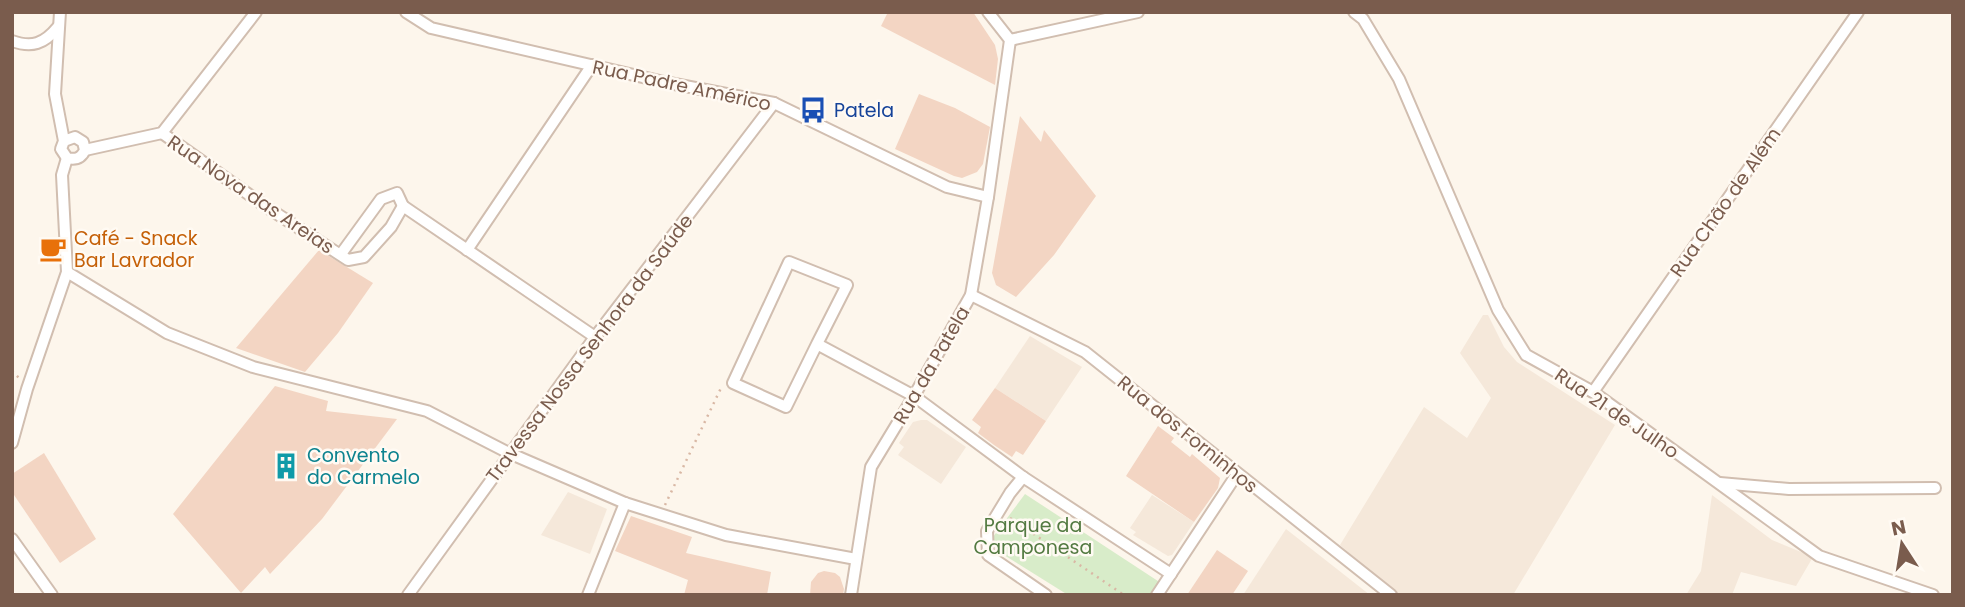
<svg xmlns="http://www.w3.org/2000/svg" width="1965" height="607" font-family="Poppins,sans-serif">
<rect width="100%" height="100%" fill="#fdf6ec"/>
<!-- residential -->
<g fill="#f5e8da">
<path d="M1483,315h5l16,32 13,15 98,63 -102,170h-115l-58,-50 84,-138 43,31 24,-40 -31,-45z"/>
<path d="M1030,336l52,31 -36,54 -51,-33z"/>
<path d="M921,420h6l39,27 -25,37 -43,-29 6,-8 -5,-4 14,-21z"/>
<path d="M568,492l39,17 -17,45 -49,-19z"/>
<path d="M1152,495l42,27 -22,33 -4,1 -35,-21 3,-3 -6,-4z"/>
<path d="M1712,495l60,45 41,17 -17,29 -55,-14 -9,23h-46l15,-24z"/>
<path d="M1286,529l84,66h-127z"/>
</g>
<!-- green -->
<path fill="#d8ecc9" d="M1025,494l139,91 -7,10h-89l-72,-45 -3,-13z"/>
<!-- building -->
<g fill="#f3d5c3">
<path d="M888,12h85l22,33 3,14 -3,26 -114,-59z"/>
<path d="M919,94l36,14 35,19 -7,37 -6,8 -15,6 -8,-2 -59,-27z"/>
<path d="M1020,116l21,26 3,-12 52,66 -42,59 -38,42 -20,-12 -4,-12z"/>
<path d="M319,250l54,33 -35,50 -33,39 -69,-24z"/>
<path d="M275,386l53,15 -2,10 71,8 -75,100 -52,55 -5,-7 -24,26 -68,-79z"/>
<path d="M995,388l51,33 -23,34 -7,-4 -4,6 -18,-12 -16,-12 3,-6 -9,-7z"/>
<path d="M1158,426l16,12 -3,4 19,15 2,-3 28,24 -2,10 -24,34 -68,-46z"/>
<path d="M44,453l52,86 -36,24 -48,-71v-18z"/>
<path d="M631,516l61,21 -6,16 85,19 -4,23h-83l4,-15 -73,-29z"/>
<path d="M1217,550l31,21 -16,24h-45z"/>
<path d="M824,571l11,2 5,4 4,12 -1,6h-33l1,-13 7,-9z"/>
</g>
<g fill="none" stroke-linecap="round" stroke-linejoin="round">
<!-- minor casing -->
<g stroke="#d1beb0" stroke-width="14">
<g id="minor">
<path d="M60,12l-5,82 9,47 -3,8 6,9c8,2 14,1 18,-8l-2,-8 -8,-5 -11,4"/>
<path d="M406,12l25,16 233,54 110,21 173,84 41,10"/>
<path d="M1354,12l9,7 36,60 99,231 28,45 67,37 226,164 114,39"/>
<path d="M1010,40l128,-28"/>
<path d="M12,41c20,7 32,3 46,-14"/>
<path d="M162,133l106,75 80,52 16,-3 27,-30 12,-21 192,131"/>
<path d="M85,150l77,-17 94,-121"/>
<path d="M467,250l125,-185"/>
<path d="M341,254l40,-55 16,-6 6,13"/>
<path d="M67,272l100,61 86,34 174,44 82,42 116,50 101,32 130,24"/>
<path d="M971,295l114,57 306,243"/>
<path d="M817,344l-31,63 -53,-24 56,-121 58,23 -30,59 97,52 109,81 148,97"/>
<path d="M1593,392l265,-380"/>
<path d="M12,443l15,-54 40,-117 -5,-97 5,-17"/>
<path d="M1023,477l-13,16 -23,38 1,24 58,40"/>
<path d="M1720,483l69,6 146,-1"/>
<path d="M12,539l40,56"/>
<path d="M408,595l187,-258 179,-234"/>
<path d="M588,595l37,-92"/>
<path d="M851,595l20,-128 43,-71 57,-101 17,-98 22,-157 -22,-28"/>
<path d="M1157,595l80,-121"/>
</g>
</g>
<!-- path -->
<g stroke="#d9b8a5" stroke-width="2.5" stroke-dasharray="2 5" stroke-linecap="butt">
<path d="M12,371l7,7"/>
<path d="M665,505l56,-117"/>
<path d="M1010,518l114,77"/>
</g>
<!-- minor -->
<use href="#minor" stroke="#fff" stroke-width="10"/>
</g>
<!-- icons -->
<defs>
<g id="bus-bare" transform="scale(2.1)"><path d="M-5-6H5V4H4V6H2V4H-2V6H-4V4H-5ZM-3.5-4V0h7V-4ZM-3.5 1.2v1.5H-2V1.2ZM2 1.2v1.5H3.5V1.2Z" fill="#1a4fb4" stroke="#fffaf3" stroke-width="2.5" paint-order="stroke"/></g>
<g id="cafe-bare" transform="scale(2.1)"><path d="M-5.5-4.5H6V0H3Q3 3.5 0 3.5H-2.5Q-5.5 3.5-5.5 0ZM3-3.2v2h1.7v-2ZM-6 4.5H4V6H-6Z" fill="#e8710a" stroke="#fffaf3" stroke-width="2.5" paint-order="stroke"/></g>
<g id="building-bare" transform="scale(2.1)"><path d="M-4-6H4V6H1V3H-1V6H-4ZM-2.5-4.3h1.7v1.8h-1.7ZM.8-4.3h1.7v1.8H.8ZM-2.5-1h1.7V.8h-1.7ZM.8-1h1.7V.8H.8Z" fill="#0f9aa8" stroke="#fffaf3" stroke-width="2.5" paint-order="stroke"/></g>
</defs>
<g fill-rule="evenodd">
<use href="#bus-bare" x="813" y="110"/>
<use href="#cafe-bare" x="53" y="249"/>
<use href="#building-bare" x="286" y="466"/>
</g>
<g text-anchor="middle" stroke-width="5" stroke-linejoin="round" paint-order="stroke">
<!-- street labels -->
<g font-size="19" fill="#7a5c4d" stroke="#fffaf3">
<text transform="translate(682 85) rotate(12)" y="7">Rua Padre Américo</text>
<text transform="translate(251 194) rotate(34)" y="7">Rua Nova das Areias</text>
<text transform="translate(1725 202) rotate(-55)" y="7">Rua Chão de Além</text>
<text transform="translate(589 348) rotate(-53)" y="7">Travessa Nossa Senhora da Saúde</text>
<text transform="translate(931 365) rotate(-60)" y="7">Rua da Patela</text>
<text transform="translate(1617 413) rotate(34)" y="7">Rua 21 de Julho</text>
<text transform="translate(1188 434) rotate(39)" y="7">Rua dos Forninhos</text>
</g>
<!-- transit labels -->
<g font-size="19" fill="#164399" stroke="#fffaf3" text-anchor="start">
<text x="834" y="117">Patela</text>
</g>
<!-- food labels -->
<g font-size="19" fill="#c56008" stroke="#fffaf3" text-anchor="start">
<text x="74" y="245">Café - Snack<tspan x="74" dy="22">Bar Lavrador</tspan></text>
</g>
<!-- culture labels -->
<g font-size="19" fill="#0d838f" stroke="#fffaf3" text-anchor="start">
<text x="307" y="462">Convento<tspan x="307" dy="22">do Carmelo</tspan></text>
</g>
<!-- park labels -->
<g font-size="19" fill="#537a41" stroke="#fffaf3">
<text x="1033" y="532">Parque da<tspan x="1033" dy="22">Camponesa</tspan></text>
</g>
</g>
<!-- border -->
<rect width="1965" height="607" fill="none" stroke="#7a5c4d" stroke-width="28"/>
<!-- north arrow -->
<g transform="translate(1902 544) rotate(348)" stroke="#fffaf3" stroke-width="5" paint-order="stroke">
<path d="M0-5L12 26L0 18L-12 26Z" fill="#7a5c4d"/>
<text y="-10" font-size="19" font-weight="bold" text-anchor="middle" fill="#7a5c4d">N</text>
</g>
</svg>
